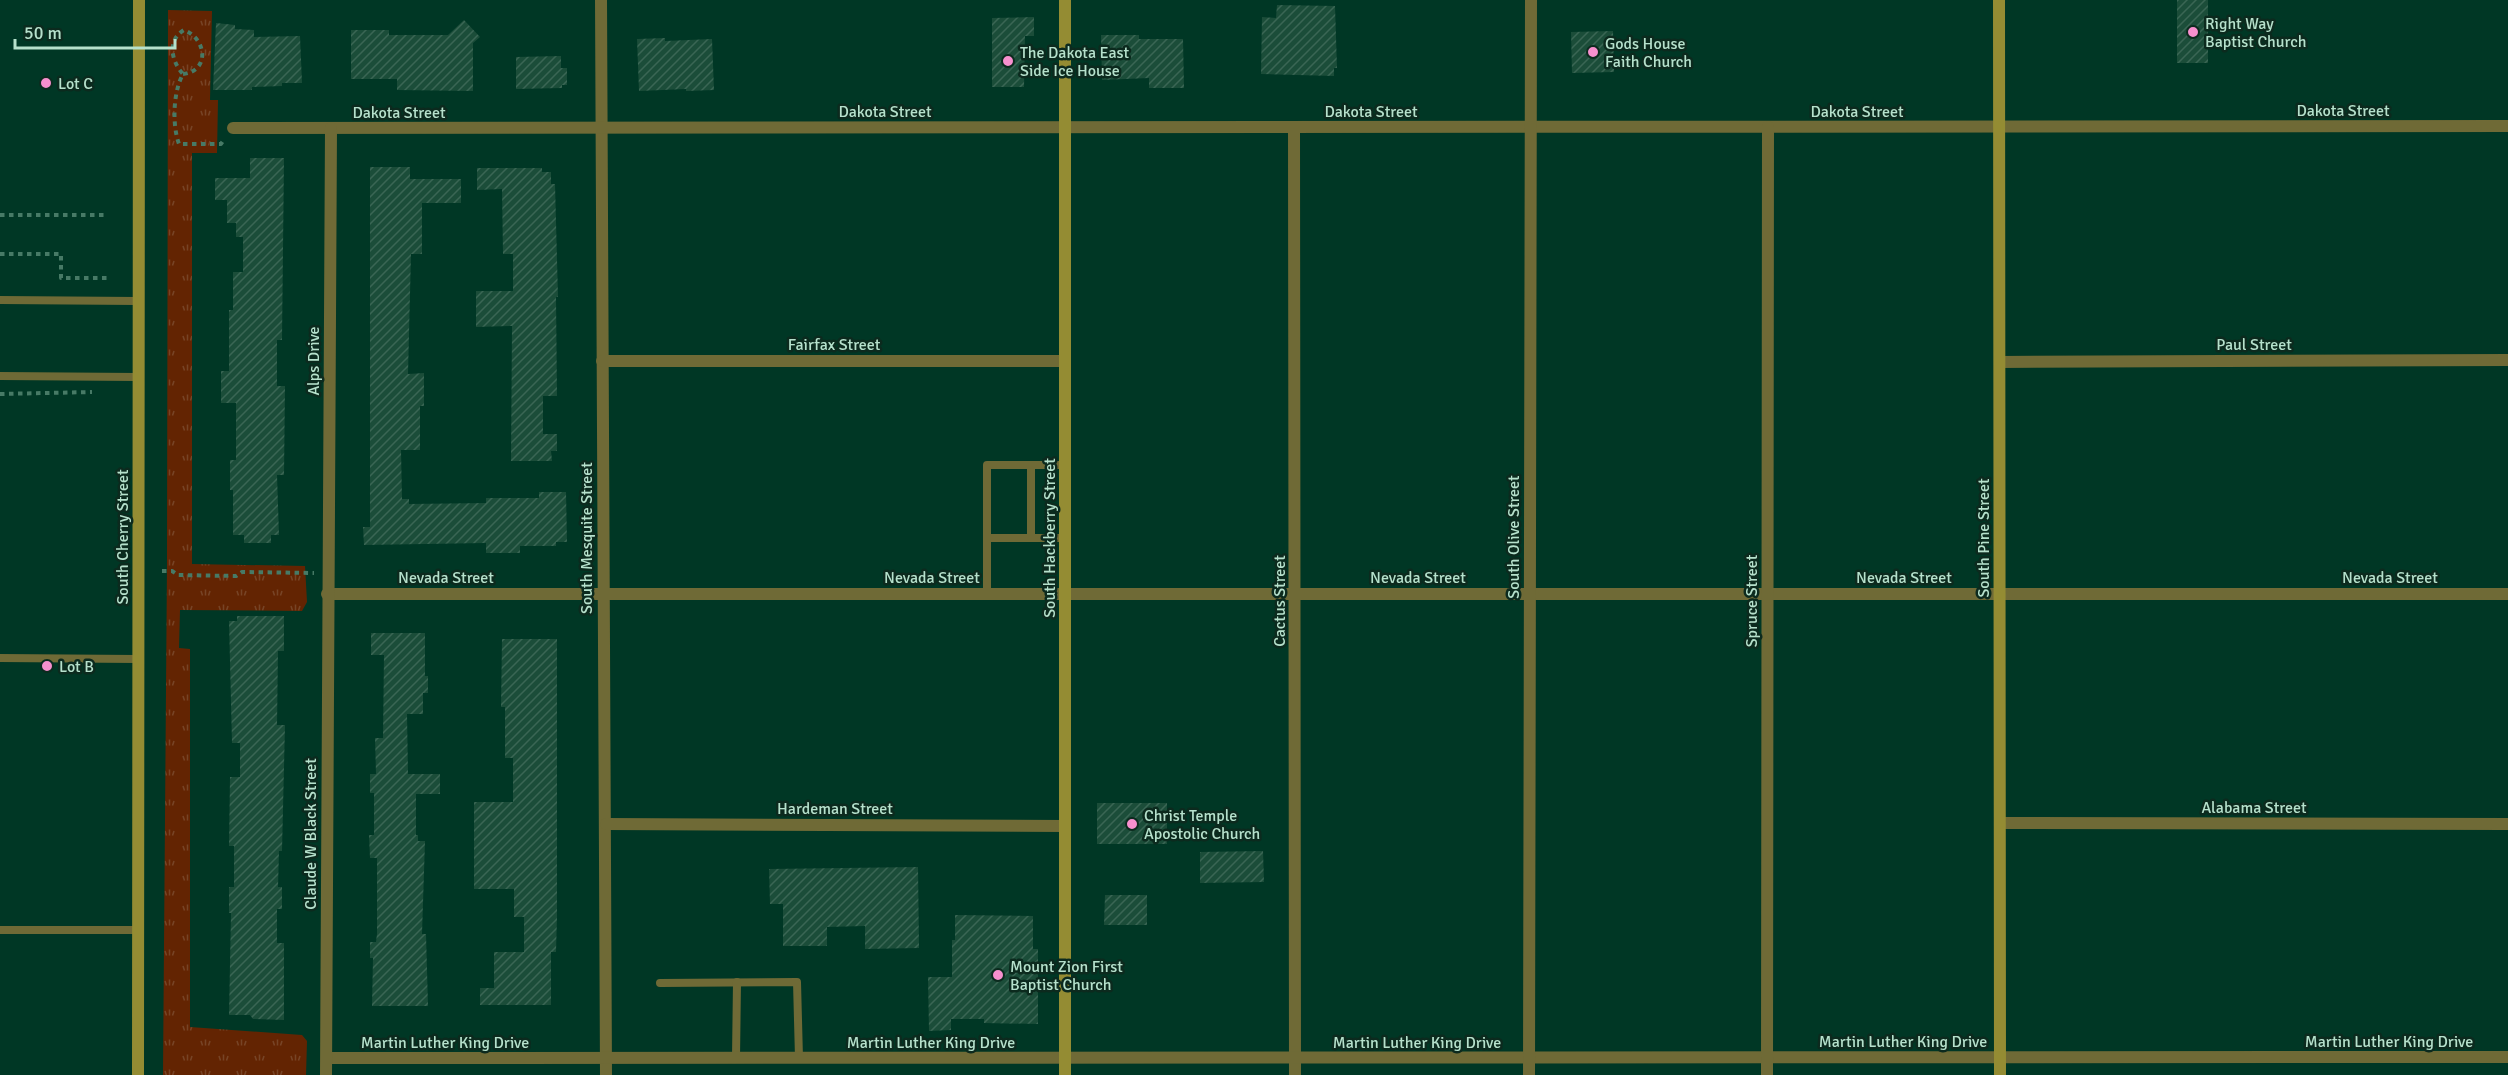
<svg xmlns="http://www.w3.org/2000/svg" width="2508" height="1075" font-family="Signika,sans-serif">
<defs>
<pattern id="park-tufts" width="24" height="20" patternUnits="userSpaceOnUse" patternTransform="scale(1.5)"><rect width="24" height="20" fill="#632402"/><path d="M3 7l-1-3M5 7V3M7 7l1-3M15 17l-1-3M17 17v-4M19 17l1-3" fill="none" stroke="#774426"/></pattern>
<pattern id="building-hatch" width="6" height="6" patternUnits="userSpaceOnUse" patternTransform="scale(1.5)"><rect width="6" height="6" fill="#1b4d39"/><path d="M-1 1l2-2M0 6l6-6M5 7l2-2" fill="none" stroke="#3a6654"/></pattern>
</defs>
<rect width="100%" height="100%" fill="#003725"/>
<!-- park -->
<path fill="url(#park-tufts)" d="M168,10l44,1 -2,89h8l-1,53h-25v411l113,2 2,36 -5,9 -122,-1 -1,38 11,1v378l112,8 5,6 -1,34h-143l4,-511z"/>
<!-- building -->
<g fill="url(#building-hatch)">
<rect x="2177" y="0" width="31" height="63"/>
<path d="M1277,5l58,1 2,62h-3v8l-73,-2 1,-57 14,1z"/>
<path d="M1034,17v19h-9l-1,51h-32v-69z"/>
<path d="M464,20l16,17 -7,6v48l-76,-1v-11h-46v-49h38v5h59z"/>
<path d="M216,23l19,2v4l19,1v7l46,-1 2,47h-20v3l-30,1v3h-39z"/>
<path d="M1613,31l1,41 -42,1 -1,-41z"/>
<path d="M1101,35h38v4h44l1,49h-35v-10l-47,2z"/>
<path d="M665,38v3l47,-2 2,51 -28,1v-2l-47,2 -2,-52z"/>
<path d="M561,56v12h6v17h-5v3l-46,1v-32z"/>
<path d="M250,158h34l-2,182h-5v46h8l-1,89h-7l2,60h-8v8h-27v-8h-11v-45h-3v-30h6v-57h-15v-32h8v-61h4v-38h10v-35h-7v-14h-9v-23h-12v-22h35z"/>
<path d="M370,167h40v12h51v24h-39v51h-11l-3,120 16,-1v33h-4v44h-19l1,49h7v5l77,-1v-5h53v-6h27l1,50h-11v4h-36v7h-34v-10l-122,2 -1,-18h7z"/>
<path d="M477,168h65v4h9v12h4l3,113h-2l1,99h-14v38h14v17h-6l1,10h-41l1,-135 -36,1v-36h37v-37h-10l-1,-65 -25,1z"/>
<path d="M237,616h47v35h-6l-1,74h8l-3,126h-3l-1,36h4v22h-5v34h7v77l-31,-1 -3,-4h-21l2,-102h-2v-26h5v-41h-5l1,-69h10v-34h-8l-3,-122h8z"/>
<path d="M371,633h54v43h3v17h-5v21h-16l1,60h32v20h-24v41h2v6h7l-3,93h4l2,72h-56l1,-48h-3v-16h6l1,-8v-76h-7l-1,-23h5v-42h-4v-19h6l-1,-36h8l1,-83h-13z"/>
<path d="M502,639h55v278l-1,35h-5v53h-71v-17h14v-36h30v-35h-10v-28h-40v-87h39v-44h-8v-51h-4z"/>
<rect x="1097" y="803" width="70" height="41"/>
<path d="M1263,851l1,31 -64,1v-31z"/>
<path d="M918,867l1,81 -54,1v-23l-38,1v19h-44v-42h-13l-1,-35z"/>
<path d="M1105,895h42v30h-43z"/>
<path d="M955,915l78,1v33h5v75l-54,-1v-4h-33v11l-22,1 -1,-54h24v-37h3z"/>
</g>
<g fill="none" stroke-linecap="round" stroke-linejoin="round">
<!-- path -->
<g stroke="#477a66" stroke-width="4" stroke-dasharray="4.5 4.5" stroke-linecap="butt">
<path d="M183,74c27,-3 24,-35 1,-44 -17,10 -13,31 -1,44 -10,18 -11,51 -4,70h42l2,-3"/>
<path d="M0,215h108"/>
<path d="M0,254h61v24h46"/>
<path d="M0,394l92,-2"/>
<path d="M162,571h10l6,4 58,1 6,-4 72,1"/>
</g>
<!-- lane -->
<g stroke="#6f6a36" stroke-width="8">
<path d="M0,300l138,1"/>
<path d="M0,376l138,1"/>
<path d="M1031,465v73"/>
<path d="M987,538h78"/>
<path d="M987,594v-129h78"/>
<path d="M0,658l138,1"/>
<path d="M0,930h138"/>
<path d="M660,983l137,-1 2,76"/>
<path d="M736,1058l1,-76"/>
</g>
<!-- street -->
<g stroke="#6f6a36" stroke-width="12">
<path d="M601,0l5,1075"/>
<path d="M1294,127l1,948"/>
<path d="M233,128l2275,-2"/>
<path d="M602,361h463"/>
<path d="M2000,362l508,-2"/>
<path d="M327,594h2181"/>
<path d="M2000,823l508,1"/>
<path d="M606,824l459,2"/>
<path d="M327,1058l2181,-1"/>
<path d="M326,1075l5,-947"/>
<path d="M1529,1075l2,-1075"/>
<path d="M1767,1075l1,-948"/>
</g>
<!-- secondary -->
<g stroke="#948c33" stroke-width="12">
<path d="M1065,0v1075"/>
<path d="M1999,0l1,1075"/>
<path d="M138,1075l1,-1075"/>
</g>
</g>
<!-- markers -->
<g fill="#f790ce" stroke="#0c2a1e" stroke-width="2">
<circle cx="2193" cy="32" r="6"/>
<circle cx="1593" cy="52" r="6"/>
<circle cx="1008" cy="61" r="6"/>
<circle cx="46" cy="83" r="6"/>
<circle cx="47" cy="666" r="6"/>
<circle cx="1132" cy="824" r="6"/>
<circle cx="998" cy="975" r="6"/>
</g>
<g text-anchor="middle" stroke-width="5" stroke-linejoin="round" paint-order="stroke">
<!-- poi labels -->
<g font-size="16" fill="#b6e1cc" stroke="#0c2a1e" text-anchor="start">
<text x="2205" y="29">Right Way<tspan x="2205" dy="18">Baptist Church</tspan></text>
<text x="1605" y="49">Gods House<tspan x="1605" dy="18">Faith Church</tspan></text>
<text x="1020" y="58">The Dakota East<tspan x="1020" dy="18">Side Ice House</tspan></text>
<text x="58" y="89">Lot C</text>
<text x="59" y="672">Lot B</text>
<text x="1144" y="821">Christ Temple<tspan x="1144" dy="18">Apostolic Church</tspan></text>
<text x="1010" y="972">Mount Zion First<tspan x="1010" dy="18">Baptist Church</tspan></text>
</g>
<!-- street labels -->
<g font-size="16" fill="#b6e1cc" stroke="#0c2a1e">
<text x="2343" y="116">Dakota Street</text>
<text x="885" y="117">Dakota Street</text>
<text x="1371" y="117">Dakota Street</text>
<text x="1857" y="117">Dakota Street</text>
<text x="399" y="118">Dakota Street</text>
<text x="834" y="350">Fairfax Street</text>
<text x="2254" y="350">Paul Street</text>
<text transform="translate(313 361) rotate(-90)" y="6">Alps Drive</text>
<text transform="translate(122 537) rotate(-90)" y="6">South Cherry Street</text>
<text transform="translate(1513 537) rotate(-90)" y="6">South Olive Street</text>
<text transform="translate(586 538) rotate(-90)" y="6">South Mesquite Street</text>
<text transform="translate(1049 538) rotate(-90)" y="6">South Hackberry Street</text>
<text transform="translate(1983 538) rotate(-90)" y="6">South Pine Street</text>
<text x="446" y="583">Nevada Street</text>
<text x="932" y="583">Nevada Street</text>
<text x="1418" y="583">Nevada Street</text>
<text x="1904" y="583">Nevada Street</text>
<text x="2390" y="583">Nevada Street</text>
<text transform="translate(1279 601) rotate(-90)" y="6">Cactus Street</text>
<text transform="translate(1751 601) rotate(-90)" y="6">Spruce Street</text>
<text x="2254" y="813">Alabama Street</text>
<text x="835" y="814">Hardeman Street</text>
<text transform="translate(310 834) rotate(-90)" y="6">Claude W Black Street</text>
<text x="1903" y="1047">Martin Luther King Drive</text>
<text x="2389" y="1047">Martin Luther King Drive</text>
<text x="445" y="1048">Martin Luther King Drive</text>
<text x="931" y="1048">Martin Luther King Drive</text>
<text x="1417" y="1048">Martin Luther King Drive</text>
</g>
</g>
<!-- scale -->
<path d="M15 39v9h160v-9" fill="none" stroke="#b6e1cc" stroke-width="3"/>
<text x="24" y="39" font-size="18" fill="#b6e1cc" stroke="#0c2a1e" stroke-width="4.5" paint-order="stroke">50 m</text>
</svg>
